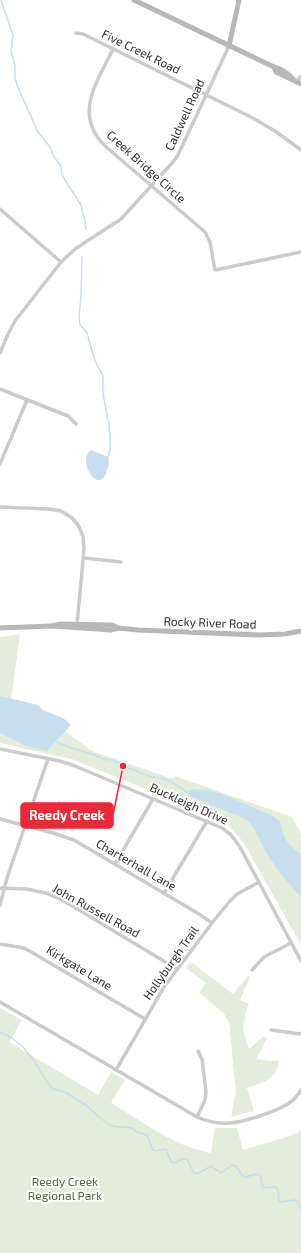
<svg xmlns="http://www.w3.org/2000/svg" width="301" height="1253" font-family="'Exo 2',sans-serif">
<rect width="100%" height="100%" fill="#fff"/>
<!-- green -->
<g fill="#e4ecdb">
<path d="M20,634l-9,66 13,1 68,50 81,28 2,-3 117,41 9,17v111l-57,-102 -14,-16 -13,-9 -145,-59 -72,-16v-106z"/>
<path d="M191,962l42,32 15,-18 2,1 -10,23 9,4 -3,6 -3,20 6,19 15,-13 3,2 -11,21 15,2 8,-1c-3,21 -15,22 -32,28l7,23 -23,6 5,-25 -7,-70 -5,-8 -25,-22 7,-9 -20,-15z"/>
<path d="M0,1008l22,12 -13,22 89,53 13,-23 14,8 -14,23c32,19 63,43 100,50l4,-25h22l6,22 47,-14 11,-6v123h-301z"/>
</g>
<!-- water -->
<g fill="#c6deed">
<path d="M91,450l17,7c2,6 0,10 -2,16 -7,22 -30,-12 -15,-23z"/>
<path d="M0,696l38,9 5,5 20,8 8,7 -24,26 -23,-6 -24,-12z"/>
<path d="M192,789c25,-1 47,13 69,22 6,3 15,5 19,11 2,2 2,8 3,11 3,9 10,16 18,21v43c-12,-13 -24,-27 -33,-42 -8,-12 -11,-25 -21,-35l-57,-24 -4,-4z"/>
</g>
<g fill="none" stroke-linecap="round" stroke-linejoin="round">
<!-- stream -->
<g stroke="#c6deed" stroke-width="1.5">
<path d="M1,0l12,35 -2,17 4,13v13l4,12 19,42 12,15 4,10 7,9 1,9 19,30 4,17 1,8"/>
<path d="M82,257l-1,39 -2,21 1,8 7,8 8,28 8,15v18l6,31 1,13v11l-2,8"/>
<path d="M55,741l13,6 27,8 8,4 10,1 10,6 26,10 19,4 19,12"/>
<path d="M0,1032l12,6 11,9 11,14 16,25 3,3 12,3 22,14 12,11 12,9 21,2 5,4 10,3 6,15 2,1 11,-2 5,13 4,1 7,-4h5l7,14 3,1 14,-8 10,7 11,-8 5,2 4,7 4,3 12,-3 4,3 1,9 5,2 8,-1 3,2 1,11 2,2 14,-2 3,2 3,10"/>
</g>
<!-- street -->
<g stroke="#cbcbcb" stroke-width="3.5">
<path d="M76,33l7,1 168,83 24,14 26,19"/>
<path d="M113,49c-15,32 -40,64 -9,96l101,87 5,10 5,28 86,-18"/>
<path d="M297,81l4,-5"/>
<path d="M0,209l61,53"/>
<path d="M0,353l8,-19 7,-13 46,-59 14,-13 46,-30 52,-57 5,-7 51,-109"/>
<path d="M0,389l68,27 8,8"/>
<path d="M0,464l27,-64"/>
<path d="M0,507l48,2 13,2 11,7 6,7 5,11 1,13 -7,76"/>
<path d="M84,558l37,4"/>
<path d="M0,749l60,12 15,5 147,62 9,7 9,12 61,114"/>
<path d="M0,819l53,14 21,7 125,74 13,9"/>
<path d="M115,864l38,-65"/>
<path d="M0,888l27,1 19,4 18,8 113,68"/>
<path d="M164,893l43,-72"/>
<path d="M0,905l7,-27 41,-119"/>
<path d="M0,944l24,4 9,5 112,66"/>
<path d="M252,970l12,-13 27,-14"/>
<path d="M0,1002l197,115c11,5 21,7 33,6 14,-1 44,-11 56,-18 6,-3 12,-10 15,-15"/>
<path d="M271,1030l30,4"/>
<path d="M116,1070l48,-83 48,-64 18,-22 7,-7 22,-12"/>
<path d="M197,1117l8,-17 1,-8 -4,-33 -4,-8"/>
</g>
<!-- secondary -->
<g stroke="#b8b8b8" stroke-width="5">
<path d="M134,0l140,67c8,2 14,6 20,13"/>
<path d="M229,46l10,-46"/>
<path d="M274,67l2,5 25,12"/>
<path d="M52,626l8,-2 52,1 6,3 20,2 121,5 26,-1 16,-3"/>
<path d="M0,628l52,-2 59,4 7,-2"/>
</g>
</g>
<g text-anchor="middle" stroke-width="4" stroke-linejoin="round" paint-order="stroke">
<!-- street labels -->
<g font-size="12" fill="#2e2e2e" stroke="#fff">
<text transform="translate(141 52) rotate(26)" y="4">Five Creek Road</text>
<text transform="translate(185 115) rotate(-65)" y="4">Caldwell Road</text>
<text transform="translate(146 167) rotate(42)" y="4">Creek Bridge Circle</text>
<text transform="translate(210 623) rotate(2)" y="4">Rocky River Road</text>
<text transform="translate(189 804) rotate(24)" y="4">Buckleigh Drive</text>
<text transform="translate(136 865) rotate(30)" y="4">Charterhall Lane</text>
<text transform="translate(96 911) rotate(29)" y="4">John Russell Road</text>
<text transform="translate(171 963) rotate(-55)" y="4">Hollyburgh Trail</text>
<text transform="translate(79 968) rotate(31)" y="4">Kirkgate Lane</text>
</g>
<!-- park labels -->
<g font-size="12" fill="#516c3a" stroke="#fff">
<text x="65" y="1186">Reedy Creek<tspan x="65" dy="14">Regional Park</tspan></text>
</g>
</g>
<!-- callouts -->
<path fill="none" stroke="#ec2938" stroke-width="1.5" d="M123 766L113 815"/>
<circle fill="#ec2938" stroke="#fff" stroke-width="1.5" cx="123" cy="766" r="4"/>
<rect fill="#ec2938" stroke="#ec2938" stroke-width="1.5" x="21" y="803" width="92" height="25" rx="4"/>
<g font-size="13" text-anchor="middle" font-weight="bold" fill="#fff">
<text x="67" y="820">Reedy Creek</text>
</g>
</svg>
